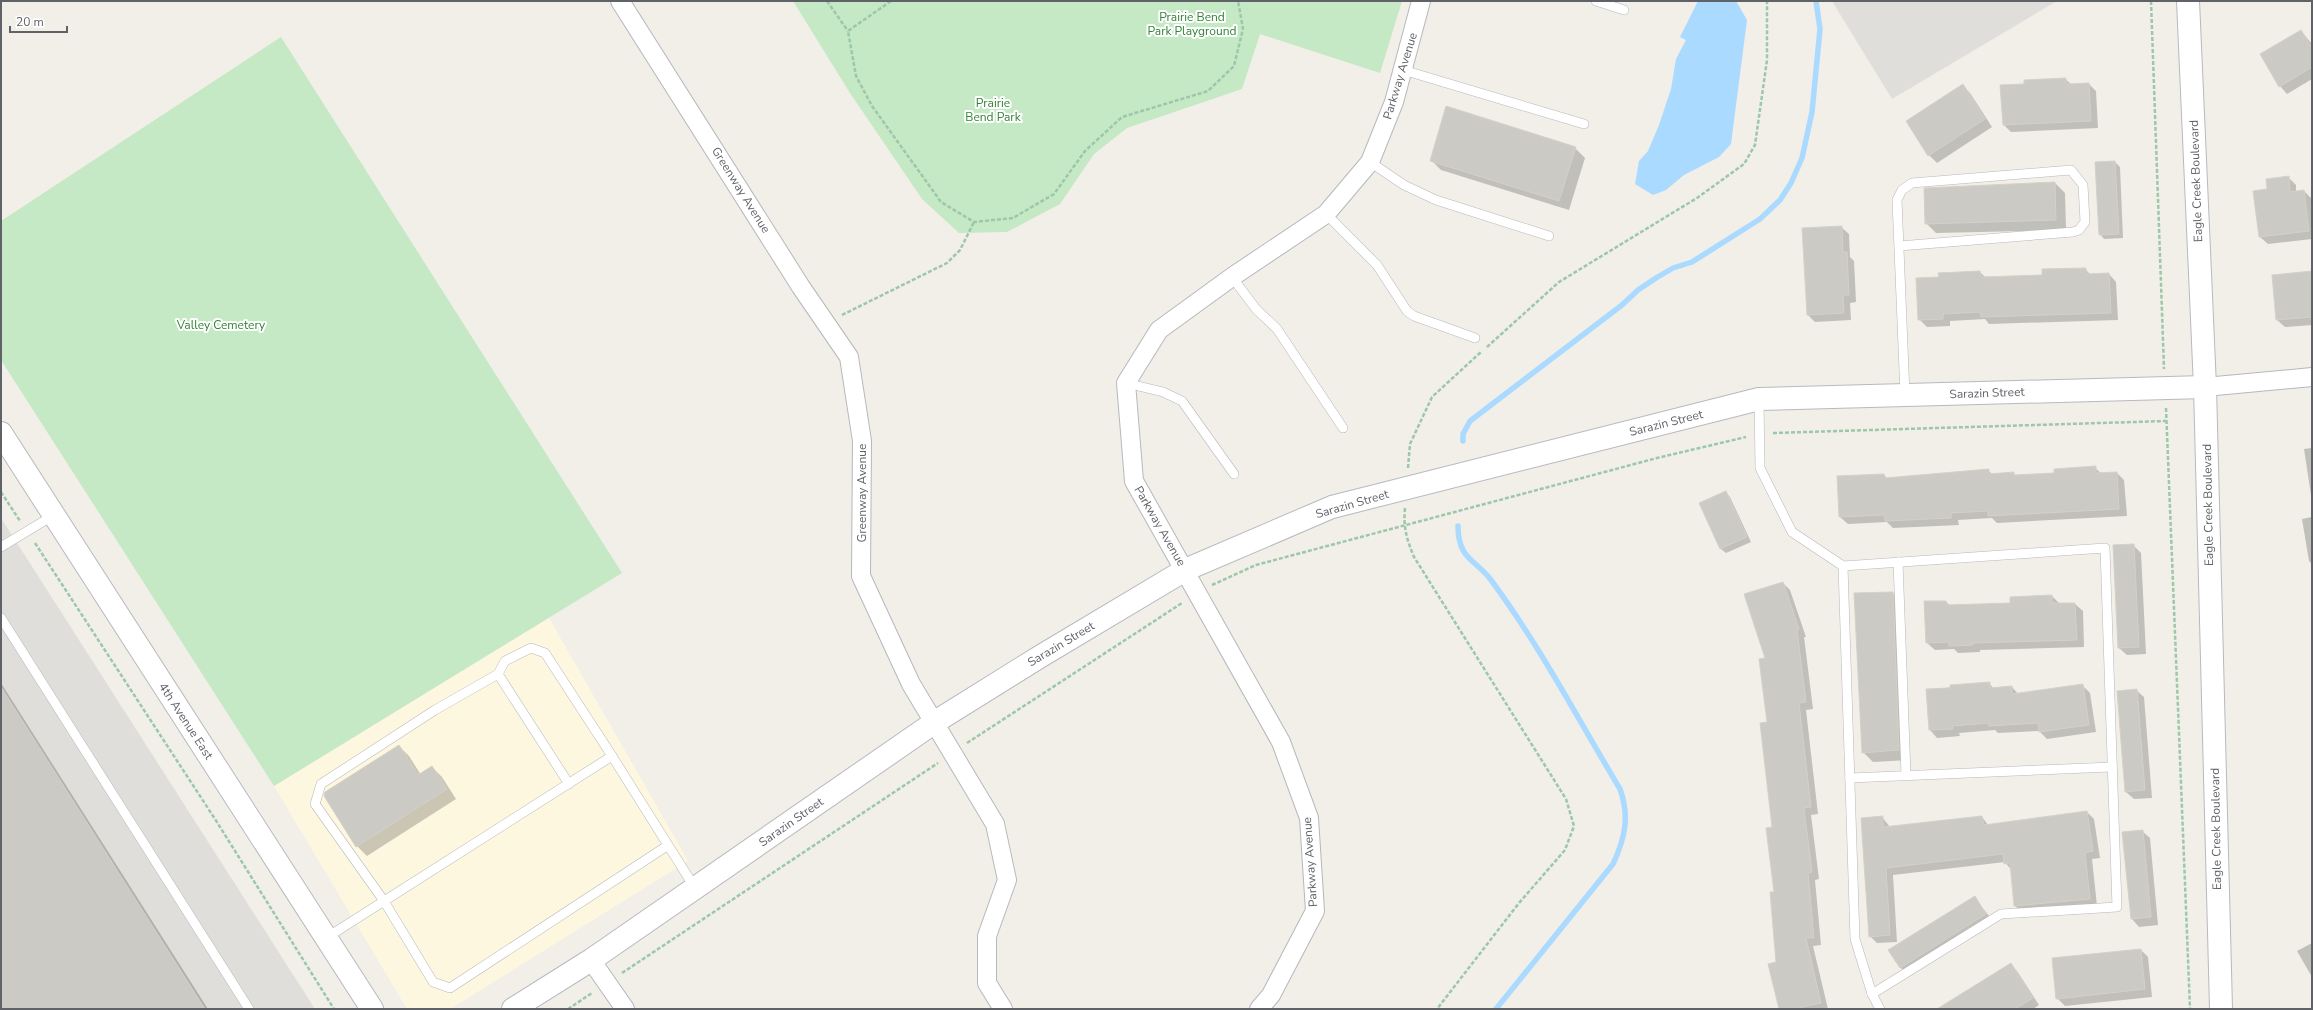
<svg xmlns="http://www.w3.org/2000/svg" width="2313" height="1010" font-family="'Nunito Sans',sans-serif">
<rect width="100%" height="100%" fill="#f1efe8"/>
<!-- commercial -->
<path fill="#fef7e0" d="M549,618l139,243 -238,148h-43l-133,-223z"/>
<!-- industrial -->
<g fill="#e0deda">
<path d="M1832,1h225l-165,98z"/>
<path d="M1,518l314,491h-314z"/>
</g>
<!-- green -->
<g fill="#c5e8c5">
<path d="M793,1h609l-22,72 -120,-39 -18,55 -115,39 -33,26 -34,50 -53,28 -48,1 -37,-34 -72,-106z"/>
<path d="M281,37l341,536 -348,213 -273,-426v-139z"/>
</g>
<!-- water -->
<path fill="#aadaff" d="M1698,1h38l11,19 -16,124 -12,13 -35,18 -18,15 -13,5 -18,-11 4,-23 9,-10 11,-26 12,-36 5,-30 10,-19 -6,-3z"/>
<!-- shadow -->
<g fill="#0003">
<path d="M2301,31l11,13v35l-25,15 -7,-8z"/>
<path d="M2065,79l6,5h18l7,7 2,37 -87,4 -7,-7 21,-40z"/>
<path d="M1963,86l7,7 22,34 -55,36 -8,-8 -22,-34z"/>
<path d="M1575,148l10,10 -16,52 -128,-40 -10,-10z"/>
<path d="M2115,162l5,5 3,71 -19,1 -4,-5z"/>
<path d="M2288,177l8,8v7l8,-1 7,7 1,41 -44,5 -8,-7z"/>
<path d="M2055,183l10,10 1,37 -130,3 -10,-10z"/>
<path d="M1841,227l8,7 1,23 4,4 2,41 -6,1 1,17 -36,2 -7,-7z"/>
<path d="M2085,269l6,6 18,-1 7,8 2,38 -129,4 -4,-5 -35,2v5l-23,1 -8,-8 21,-41 40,-6 6,6 57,-2z"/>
<path d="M2312,272v53l-27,2 -8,-7z"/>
<path d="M2312,448v54l-8,-53z"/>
<path d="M2095,468l7,6 15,-1 7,7 3,36 -130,7 -5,-5 -34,2 1,5 -66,3 -6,-6 -39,2 -8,-7 44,-42 4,4 100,-9 5,5 20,-2 3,3 39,-2z"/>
<path d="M1725,492l5,5 21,45 -25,11 -5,-4 -21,-45z"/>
<path d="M2312,517v47l-3,-3 -7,-42z"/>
<path d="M2133,545l8,8 5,101 -19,1 -8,-7z"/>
<path d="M1783,583l7,7 16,47h-2l9,72 -7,1 12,104 -7,1 8,64 -4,1 6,65 -8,1 15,63h-48l-14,-350z"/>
<path d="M1893,593l10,10 6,157 -36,2 -10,-10z"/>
<path d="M2052,596l8,8h15l8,7 1,36 -104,3v2l-22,1 -4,-4 -19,1 -8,-7 19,-41 5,4 60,-2z"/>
<path d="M1,683l207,326h-207z"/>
<path d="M1989,683l5,6 18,-2 6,7 64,-9 8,8 6,39 -49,7 -8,-8 -41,2 -3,-3 -36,3 1,3 -23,2 -7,-8 -3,-40z"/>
<path d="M2136,690l8,7 8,101 -18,1 -8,-7 -8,-100z"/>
<path d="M399,746l10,10 12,19 11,-8 10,10 14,22 -89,57 -10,-10z"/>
<path d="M2087,812l7,7 6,39 -8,1 5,47 -74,7 -8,-7 -3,-35 -7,-9 -112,13 4,67 -20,1 -7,-7 12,-119 8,10 92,-10 7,9z"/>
<path d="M2142,831l8,7 8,87 -19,2 -7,-8 -9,-86z"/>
<path d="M1974,897l19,24 -85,54 -8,-8z"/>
<path d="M2312,943v34l-15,-26z"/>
<path d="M2141,950l7,7 4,40 -87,9 -8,-8z"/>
<path d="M2010,964l7,7 22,34 -6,4h-94z"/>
</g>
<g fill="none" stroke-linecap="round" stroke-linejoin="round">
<!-- stream -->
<g stroke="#aadaff" stroke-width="5.5">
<path d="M1463,441v-7l7,-13 152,-116 16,-15 18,-12 17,-10 19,-6 68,-43 20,-19 11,-17 11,-25 10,-46 8,-83 -4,-28"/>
<path d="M1458,526c0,33 17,33 33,54 49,66 87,139 129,209 10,28 5,49 -7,75l-117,145"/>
</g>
</g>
<!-- building -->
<g fill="#cccac5" stroke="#d6d1c6">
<path d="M2301,30l11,18v19l-33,20 -19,-33z"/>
<path d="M2066,78v6l23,-1 2,38 -88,4 -3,-40 24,-1v-4z"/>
<path d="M1963,84l22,35 -57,37 -22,-35z"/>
<path d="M1446,106l130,41 -17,54 -129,-40z"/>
<path d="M2115,161l4,73 -20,1 -4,-73z"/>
<path d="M2289,176l1,16 14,-2 5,41 -50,6 -6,-46 14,-2 -1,-10z"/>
<path d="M2055,182l1,38 -131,4 -1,-36z"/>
<path d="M1842,226l1,26h4l2,43h-6l1,18 -37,2 -5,-87z"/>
<path d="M2086,268v6l23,-1 2,40 -130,4 -1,-5 -37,2v5l-25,1 -2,-42 23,-1 -1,-4 42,-2 1,6 61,-2v-6z"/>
<path d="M2312,271v46l-36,3 -4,-45z"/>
<path d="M2096,466v7l21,-1 2,37 -131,7v-5l-37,2v5l-66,3 -1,-6 -45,2 -2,-41 47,-2 1,4 104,-9v5l25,-2v3l40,-2v-4z"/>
<path d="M1726,491l21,46 -27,12 -21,-46z"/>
<path d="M2134,544l5,103 -21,1 -5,-103z"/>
<path d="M1783,582l16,47 -2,1 9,72 -7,1 12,104 -7,1 8,64 -4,1 6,65h-8l15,65 -19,4v2h-23l-11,-45 8,-2 -6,-70h4l-8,-64 6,-1 -12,-104 7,-1 -8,-63 6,-1 -21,-64z"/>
<path d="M1893,592l6,158 -37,3 -8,-160z"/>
<path d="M2052,595v8h23l2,37 -104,3v2l-24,1v-4l-23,1 -2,-42h22l1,4 63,-2v-6z"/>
<path d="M1990,682v6l22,-2v8l71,-10 6,41 -50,7 -1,-9 -49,3v-3l-37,3 1,3 -24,1 -3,-41 24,-1v-3z"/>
<path d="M1,687l204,322h-204z"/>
<path d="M2137,689l8,101 -20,2 -8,-101z"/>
<path d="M399,745l19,30 14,-9 15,23 -91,58 -32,-51 1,-4z"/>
<path d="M2087,811l6,40 -8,2 5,46 -76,7 -4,-43 -6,1 -1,-10 -117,14 4,67 -21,2 -8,-119 22,-2v11l99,-11 2,9z"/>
<path d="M2143,830l8,87 -20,2 -9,-87z"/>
<path d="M1975,896l11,18 -86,54 -12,-18z"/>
<path d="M2141,949l4,40 -89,10 -4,-41z"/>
<path d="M2011,963l22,35 -18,11h-78z"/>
</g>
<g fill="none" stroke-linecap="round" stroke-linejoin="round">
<!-- lane casing -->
<g stroke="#b5b8bc" stroke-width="10">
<g id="lane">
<path d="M1596,1l28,9"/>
<path d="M1403,70l181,54"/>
<path d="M1370,162l34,23 32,15 113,36"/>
<path d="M1326,214l51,51 30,46 7,5 61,22"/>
<path d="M1899,246l174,-14 6,-2 6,-8 -2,-37 -12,-15 -159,13 -10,7 -5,10 8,195"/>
<path d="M1232,277l24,32 21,20 66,99"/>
<path d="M1126,383l37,9 19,9 52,73"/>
<path d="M1759,399l1,69 32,64 51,34 12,373 17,55 8,15"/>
<path d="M1,547l53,-32"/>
<path d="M1898,562l8,213"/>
<path d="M1843,566l262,-18 12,359 -116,7 -129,80"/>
<path d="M1,618l248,391"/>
<path d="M498,674l7,-13 26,-13 14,5 67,103"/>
<path d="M1850,778l262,-11"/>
<path d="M569,784l-71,-110 -63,36 -114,74 -6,20 69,97 49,81 17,6 217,-142"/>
<path d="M326,938l286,-182 83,132"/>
</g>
</g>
<!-- street casing -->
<g stroke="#b5b8bc" stroke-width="20">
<g id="street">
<path d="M620,1l181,286 48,70 13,84 -1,135 50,108 84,140 12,56 -20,56v47l16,26"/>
<path d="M2205,387l107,-10"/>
<path d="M591,960l34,49"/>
<path d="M1259,1009l12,-14 44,-84 -6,-93 -28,-76 -147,-261 -8,-98 33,-53 73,-53 94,-63 44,-52 24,-60 27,-101"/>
</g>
</g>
<!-- secondary casing -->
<g stroke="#b6babf" stroke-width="24">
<g id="secondary">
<path d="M2188,1l17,386 16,622"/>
<path d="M1,433l371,576"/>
<path d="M513,1009l78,-49 344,-238 106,-66 144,-86 147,-63 427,-108 446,-12"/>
</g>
</g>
<!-- path -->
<g stroke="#9cc7a9" stroke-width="2.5" stroke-dasharray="4 2" stroke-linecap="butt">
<path d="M827,1l21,30"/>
<path d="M891,1l-43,30 8,45 16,30 69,96 33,20 39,-4 41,-24 31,-43 37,-34 86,-26 26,-25 9,-37 -5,-28"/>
<path d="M2151,1l13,368"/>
<path d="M842,315l105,-52 13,-13 14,-28"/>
<path d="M1487,347l72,-65 138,-84 47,-34 11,-19 12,-85v-59"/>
<path d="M2166,408l24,601"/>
<path d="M1773,433l393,-12"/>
<path d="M1408,468l2,-24 22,-47 50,-46"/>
<path d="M1,492l19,29"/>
<path d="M1405,508c-2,19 2,32 9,49l152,242 8,27 -9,24 -46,53 -82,106"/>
<path d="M35,543l180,276 119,190"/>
<path d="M1212,585l44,-20 401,-107 89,-21"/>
<path d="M967,743l215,-140"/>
<path d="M622,973l316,-210"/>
<path d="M568,1009l24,-16"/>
</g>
<!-- lane -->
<use href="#lane" stroke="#fff" stroke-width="9"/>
<!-- street -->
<use href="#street" stroke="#fff" stroke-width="18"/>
<!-- secondary -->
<use href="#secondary" stroke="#fff" stroke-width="22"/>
</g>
<g text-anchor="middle" stroke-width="4" stroke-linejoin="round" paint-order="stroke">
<!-- park labels -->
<g font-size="12" fill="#348238" stroke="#fff">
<text x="1192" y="21">Prairie Bend<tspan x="1192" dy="14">Park Playground</tspan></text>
<text x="993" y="107">Prairie<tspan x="993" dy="14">Bend Park</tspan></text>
<text x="221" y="329">Valley Cemetery</text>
</g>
<!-- street labels -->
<g font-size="12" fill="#5f6368" stroke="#fff">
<text transform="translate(1400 76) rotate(-73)" y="4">Parkway Avenue</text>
<text transform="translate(2196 181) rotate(-92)" y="4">Eagle Creek Boulevard</text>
<text transform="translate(741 190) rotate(58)" y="4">Greenway Avenue</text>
<text transform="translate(1987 393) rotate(-2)" y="4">Sarazin Street</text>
<text transform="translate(1666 423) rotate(-14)" y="4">Sarazin Street</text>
<text transform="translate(862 493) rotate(-90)" y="4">Greenway Avenue</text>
<text transform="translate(1352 504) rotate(-16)" y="4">Sarazin Street</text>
<text transform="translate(2208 505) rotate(-91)" y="4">Eagle Creek Boulevard</text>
<text transform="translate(1160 526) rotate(60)" y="4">Parkway Avenue</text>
<text transform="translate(1061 644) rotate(-31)" y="4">Sarazin Street</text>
<text transform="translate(186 721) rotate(57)" y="4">4th Avenue East</text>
<text transform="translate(791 822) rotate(-35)" y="4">Sarazin Street</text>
<text transform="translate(2216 829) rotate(-91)" y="4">Eagle Creek Boulevard</text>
<text transform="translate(1310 862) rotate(-94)" y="4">Parkway Avenue</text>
</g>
</g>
<!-- border -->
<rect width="2313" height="1010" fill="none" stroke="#5f6368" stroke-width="4"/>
<!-- scale -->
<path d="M10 26v6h57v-6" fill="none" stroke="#5f6368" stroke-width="2"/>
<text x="16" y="26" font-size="12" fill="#5f6368" stroke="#ffffff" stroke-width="3" paint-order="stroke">20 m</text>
</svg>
